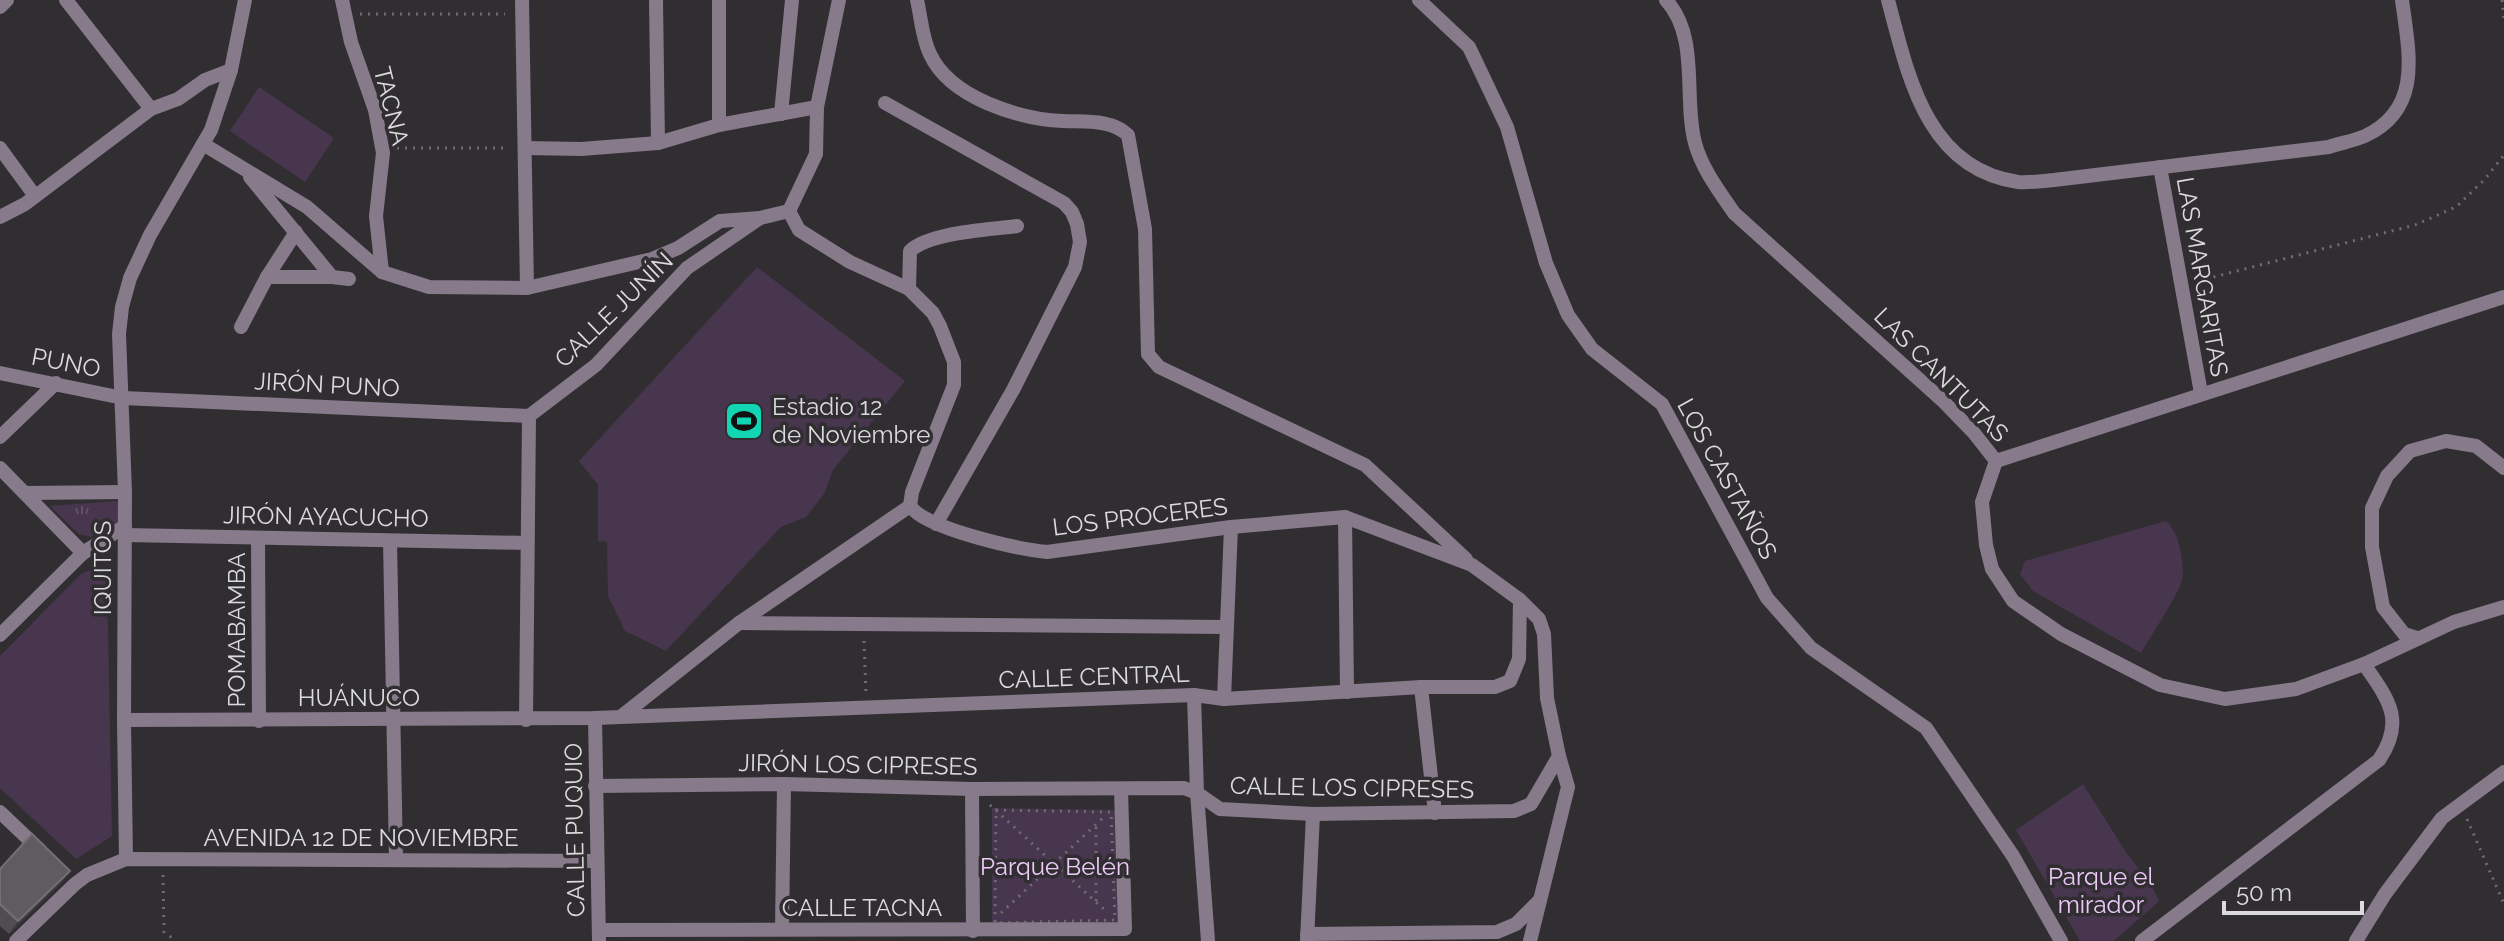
<svg xmlns="http://www.w3.org/2000/svg" width="2504" height="941" font-family="Raleway,sans-serif">
<defs>
<pattern id="grass-tufts" width="24" height="20" patternUnits="userSpaceOnUse" patternTransform="scale(2)"><rect width="24" height="20" fill="#47364d"/><path d="M3 7l-1-3M5 7V3M7 7l1-3M15 17l-1-3M17 17v-4M19 17l1-3" fill="none" stroke="#615266"/></pattern>
</defs>
<rect width="100%" height="100%" fill="#312e32"/>
<!-- grass -->
<path fill="url(#grass-tufts)" d="M118,501l1,21 -28,15 -12,-3 -29,-28z"/>
<!-- park -->
<g fill="#47364d">
<path d="M259,87l75,51 -29,44 -75,-51z"/>
<path d="M757,267l148,114 -72,89 -9,24 -18,23 -25,10 -115,124 -41,-20 -17,-35 -1,-54 -9,-1v-56l-19,-24z"/>
<path d="M2166,521c13,10 19,43 16,59 -2,12 -33,59 -41,73l-108,-62 -13,-17 5,-13z"/>
<path d="M91,570l16,5 5,261 -36,23 -76,-71v-132l82,-83z"/>
<path d="M2083,784l44,70 23,28 9,19 -45,40h-34l-64,-111z"/>
<path d="M992,808l123,2 3,113 -126,3z"/>
</g>
<g fill="none" stroke-linecap="round" stroke-linejoin="round">
<!-- path -->
<g stroke="#6f6d70" stroke-width="3" stroke-dasharray="2 6" stroke-linecap="butt">
<path d="M2502,0l2,19"/>
<path d="M360,14h145"/>
<path d="M397,148h112"/>
<path d="M2198,281l217,-56 41,-18 29,-28 19,-24"/>
<path d="M864,641l2,53"/>
<path d="M990,805l118,108"/>
<path d="M996,810l115,2 4,108 -120,3z"/>
<path d="M2467,819l37,85"/>
<path d="M163,875l1,57 12,9"/>
<path d="M1096,901v-76"/>
<path d="M1001,913l103,-96"/>
</g>
<!-- street -->
<g stroke="#867a8b" stroke-width="14">
<path d="M66,0l85,109"/>
<path d="M342,0l9,42 24,68 8,43 -7,63 6,56"/>
<path d="M522,0l5,288"/>
<path d="M656,0l2,143"/>
<path d="M839,0l-22,107 -1,47 -27,57 10,19 51,32 59,27 24,24 7,13 14,36v23l-42,107 -2,14c16,23 108,43 137,46l184,-25 114,-10 127,48 48,35 19,19 5,15 3,64 12,58 9,31 -38,154"/>
<path d="M917,0c4,17 5,38 13,54 20,44 89,65 133,67 23,1 48,-2 65,14l17,94 3,125 11,13 206,98 101,94"/>
<path d="M1419,0l50,47 38,80 39,136 22,52 24,34 70,55 105,194 44,50 115,80 87,128 48,85"/>
<path d="M1666,0c34,37 17,98 29,143 7,26 24,48 39,70l208,187 32,33 22,28"/>
<path d="M1888,0c20,75 38,169 130,182 11,1 25,-1 36,-2l275,-33c11,-4 25,-6 36,-11 58,-27 44,-83 37,-136"/>
<path d="M0,7l7,-7"/>
<path d="M885,103l179,100 8,9 5,12 3,18 -5,25 -62,123 -77,134"/>
<path d="M781,114l11,-114"/>
<path d="M719,125v-125"/>
<path d="M203,144l104,63 75,65 47,15 98,1 125,-29 26,-11 42,-27 40,-3"/>
<path d="M0,148l35,48"/>
<path d="M525,148l56,1 77,-6 61,-18 98,-18"/>
<path d="M2160,167l41,226"/>
<path d="M250,177l82,100"/>
<path d="M0,217l25,-13 126,-95 27,-10 27,-19 26,-10"/>
<path d="M267,277h65l17,2"/>
<path d="M909,289l1,-38c20,-19 79,-21 107,-25"/>
<path d="M241,327l26,-50 29,-45"/>
<path d="M0,373l123,25 406,18"/>
<path d="M529,416l67,-51 91,-97 73,-50 29,-7"/>
<path d="M0,437l56,-54"/>
<path d="M1996,461l-14,41 4,43 6,24 21,32 48,33 99,51 65,14 71,-10 68,-25 90,-42 50,-15"/>
<path d="M1996,461l508,-164"/>
<path d="M0,468l83,85"/>
<path d="M25,493l100,-1"/>
<path d="M1345,517l2,175"/>
<path d="M125,535l402,8"/>
<path d="M258,538l1,183"/>
<path d="M390,541l6,317"/>
<path d="M739,623l487,4"/>
<path d="M0,635l83,-82 42,-27"/>
<path d="M2417,638l-13,-4 -21,-27 -11,-60v-39l15,-32 23,-25 36,-10 30,5 28,22"/>
<path d="M1421,687l14,126"/>
<path d="M1194,695l3,98 11,148"/>
<path d="M1224,699l7,-172"/>
<path d="M623,715l116,-92 171,-117"/>
<path d="M595,718l4,223"/>
<path d="M124,720l471,-2 599,-23 30,4 197,-12h74l15,-6 9,-22 1,-59"/>
<path d="M526,720l3,-304"/>
<path d="M595,786l189,-2 188,5 212,-1 13,5 23,16 93,5 201,-3 17,-7 28,-48"/>
<path d="M972,789l1,142"/>
<path d="M0,812l40,38"/>
<path d="M126,859l-2,-139 1,-228 -6,-158 3,-27 8,-29 20,-43 61,-105 20,-60 14,-70"/>
<path d="M782,929l2,-145"/>
<path d="M599,930l526,-1 -4,-140"/>
<path d="M1307,934l190,-2 19,-8 24,-24"/>
<path d="M16,941l59,-57 12,-9 39,-16 471,2"/>
<path d="M1307,941l6,-127"/>
<path d="M2142,941l237,-181c27,-40 9,-61 -15,-96"/>
<path d="M2356,941l29,-47 57,-76 62,-46"/>
</g>
</g>
<!-- wall -->
<path fill="#504d51" d="M0,869l60,15 -51,50 -9,-8z"/>
<!-- shaded-wall -->
<path fill="#3d3a3f" d="M70,871l-10,13 -51,50 9,-13z"/>
<!-- building -->
<path fill="#5e5c60" stroke="#727074" stroke-width="2" d="M32,834l38,37 -52,50 -18,-17v-35z"/>
<!-- icons -->
<defs>
<g id="stadium-square" transform="scale(2)"><rect x="-9" y="-9" width="18" height="18" rx="4" fill="#12d5b4" stroke="#312e32"/><path d="M0-5a6.5 5 0 1 0 0 10a6.5 5 0 1 0 0-10ZM-3.5-1.8h7v3.6h-7Z" fill="#111"/></g>
</defs>
<g fill-rule="evenodd">
<use href="#stadium-square" x="744" y="421"/>
</g>
<g text-anchor="middle" stroke-width="7" stroke-linejoin="round" paint-order="stroke">
<!-- street labels -->
<g font-size="24" fill="#dbdadc" stroke="#312e32">
<text transform="translate(391 106) rotate(76)" y="8">TACNA</text>
<text transform="translate(2202 277) rotate(80)" y="8">LAS MARGARITAS</text>
<text transform="translate(614 310) rotate(-44)" y="8">CALLE JUNÍN</text>
<text transform="translate(66 363) rotate(11)" y="8">PUNO</text>
<text transform="translate(1941 375) rotate(45)" y="8">LAS CANTUTAS</text>
<text transform="translate(327 385) rotate(3)" y="8">JIRÓN PUNO</text>
<text transform="translate(1727 479) rotate(61)" y="8">LOS CASTAÑOS</text>
<text transform="translate(326 517) rotate(1)" y="8">JIRÓN AYACUCHO</text>
<text transform="translate(1140 517) rotate(-7)" y="8">LOS PROCERES</text>
<text transform="translate(103 568) rotate(-90)" y="8">IQUITOS</text>
<text transform="translate(237 630) rotate(-90)" y="8">POMABAMBA</text>
<text transform="translate(1094 677) rotate(-2)" y="8">CALLE CENTRAL</text>
<text x="359" y="706">HUÁNUCO</text>
<text transform="translate(858 765) rotate(1)" y="8">JIRÓN LOS CIPRESES</text>
<text transform="translate(1352 788) rotate(1)" y="8">CALLE LOS CIPRESES</text>
<text transform="translate(575 830) rotate(-91)" y="8">CALLE PUQUIO</text>
<text x="361" y="846">AVENIDA 12 DE NOVIEMBRE</text>
<text x="862" y="916">CALLE TACNA</text>
</g>
<!-- poi labels -->
<g font-size="24" fill="#dbdadc" stroke="#312e32" text-anchor="start">
<text x="772" y="415">Estadio 12<tspan x="772" dy="28">de Noviembre</tspan></text>
</g>
<!-- park labels -->
<g font-size="24" fill="#eecafa" stroke="#312e32">
<text x="1055" y="875">Parque Belén</text>
<text x="2101" y="885">Parque el<tspan x="2101" dy="28">mirador</tspan></text>
</g>
</g>
<!-- scale -->
<path d="M2224 901v12h138v-12" fill="none" stroke="#dbdadc" stroke-width="4"/>
<text x="2236" y="901" font-size="24" fill="#dbdadc" stroke="#312e32" stroke-width="6" paint-order="stroke">50 m</text>
</svg>
